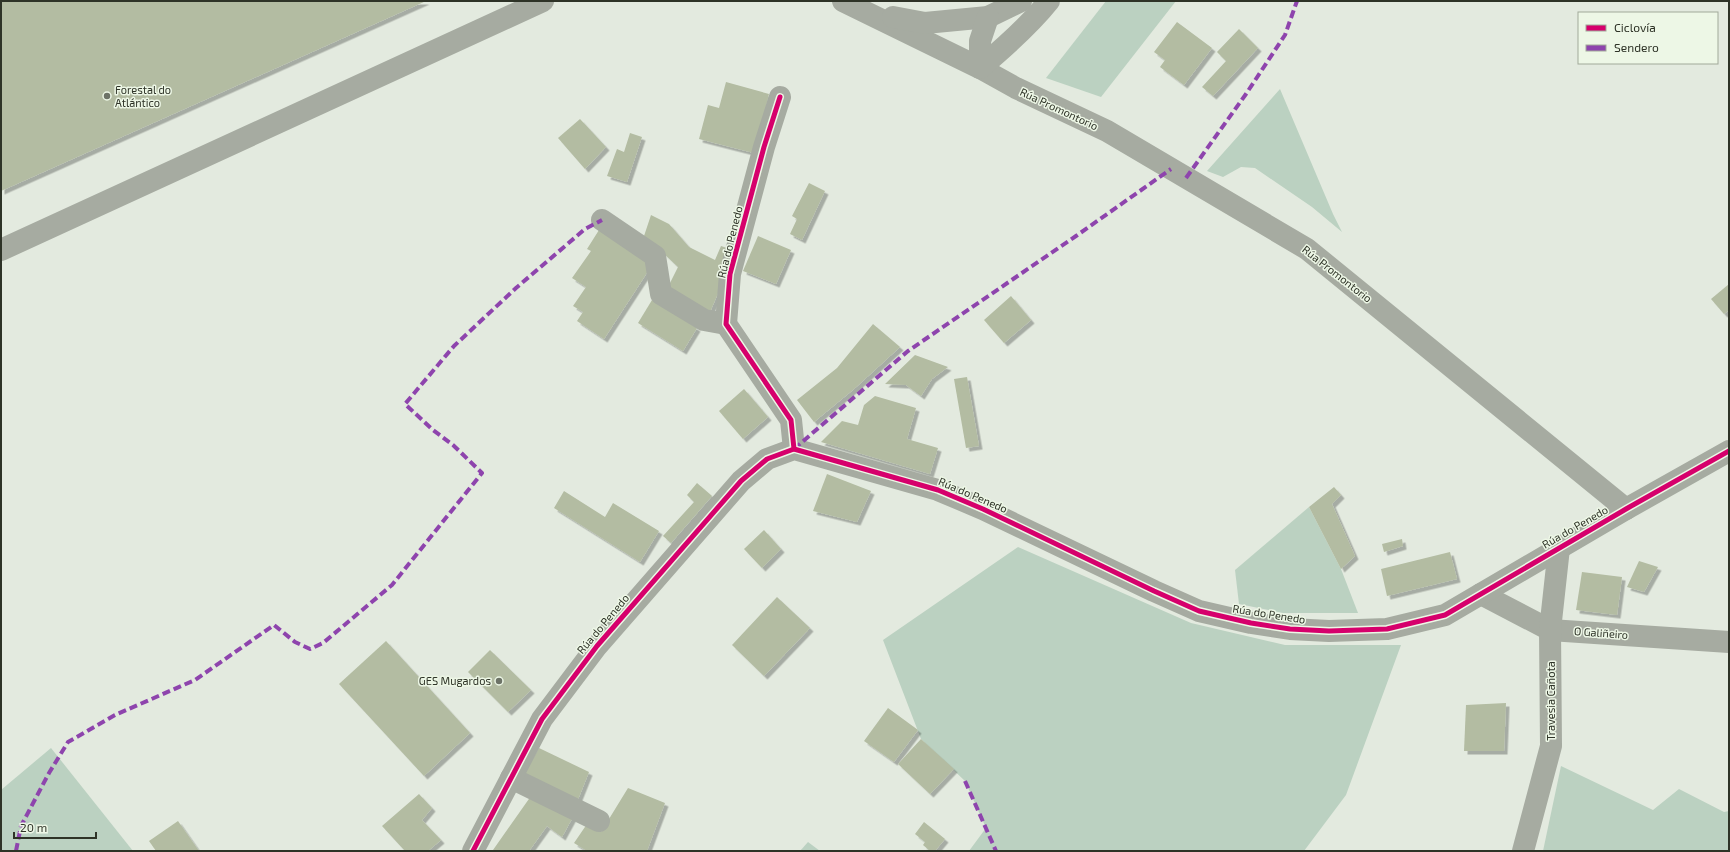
<svg xmlns="http://www.w3.org/2000/svg" width="1730" height="852" font-family="'Exo 2',sans-serif">
<defs>
<filter id="shadow"><feDropShadow dx="3.5" dy="3.5" stdDeviation="0" flood-color="#0004"/></filter>
</defs>
<rect width="100%" height="100%" fill="#e3eadf"/>
<!-- green -->
<g fill="#bbd1c1">
<path d="M1106,1h70l-75,96 -55,-19z"/>
<path d="M1280,89l53,125 9,18 -30,-25 -57,-39 -14,-1 -18,10 -16,-6z"/>
<path d="M1309,507l32,62 17,44h-75l-44,-9 -4,-34z"/>
<path d="M1018,547l173,76 94,22h116l-55,150 -42,56h-335l17,-23 -21,-47 -44,-42 -38,-99z"/>
<path d="M51,748l82,103h-132v-61z"/>
<path d="M1561,766l92,44 26,-21 45,23 5,-1v40h-186z"/>
<path d="M808,842l12,9h-20z"/>
</g>
<!-- building -->
<g fill="#b3bca2" filter="url(#shadow)">
<path d="M4,1h422l-425,190v-189z"/>
<path d="M1177,22l35,26 -28,37 -24,-18 5,-7 -11,-8z"/>
<path d="M1239,29l19,19 -45,48 -11,-9 24,-26 -9,-9z"/>
<path d="M726,82l43,12 -15,59 -55,-14 9,-34 11,3z"/>
<path d="M580,119l26,28 -21,22 -27,-31z"/>
<path d="M630,133l12,4 -15,45 -20,-6 10,-27 7,3z"/>
<path d="M809,183l16,8 -23,49 -12,-6 7,-15 -5,-3z"/>
<path d="M651,215l18,9 20,23 26,13 6,-14 9,3 -11,42 -9,21 -43,-23 11,-22 -21,-20 -14,-8z"/>
<path d="M599,230l53,35 -48,74 -27,-18 6,-9 -10,-6 13,-19 -14,-9 19,-27 -4,-2z"/>
<path d="M758,236l33,14 -15,34 -33,-13z"/>
<path d="M1729,284v26l-5,4 -13,-15z"/>
<path d="M1011,296l20,24 -27,23 -20,-23z"/>
<path d="M652,300l45,28 -14,23 -45,-28z"/>
<path d="M873,324l27,23 -46,42 -40,33 -17,-22 40,-32z"/>
<path d="M915,355l33,12 -16,12 -11,17 -15,-11 -21,-1z"/>
<path d="M967,377l12,69 -13,2 -12,-69z"/>
<path d="M744,389l24,28 -25,22 -24,-28z"/>
<path d="M875,396l41,12 -9,31 31,9 -8,26 -109,-32 21,-21 16,4 6,-20z"/>
<path d="M827,474l44,17 -14,31 -44,-11z"/>
<path d="M697,483l15,13 -41,47 -8,-7 31,-34 -7,-7z"/>
<path d="M1334,487l7,8 -9,9 23,52 -14,13 -32,-62z"/>
<path d="M564,491l41,26 8,-14 46,28 -19,31 -86,-54z"/>
<path d="M764,530l17,19 -19,19 -18,-19z"/>
<path d="M1402,539l1,7 -19,6 -2,-8z"/>
<path d="M1450,552l7,27 -70,17 -6,-27z"/>
<path d="M1639,561l19,6 -14,25 -17,-5z"/>
<path d="M1582,572l40,5 -5,38 -41,-5z"/>
<path d="M777,597l33,31 -46,48 -32,-31z"/>
<path d="M386,641l84,92 -46,43 -85,-92z"/>
<path d="M490,650l41,40 -23,22 -40,-40z"/>
<path d="M1506,703l-2,48h-40l2,-46z"/>
<path d="M888,708l30,22 -24,32 -30,-21z"/>
<path d="M921,739l33,30 -24,25 -32,-30z"/>
<path d="M539,748l50,24 -12,30 -54,-26z"/>
<path d="M628,788l37,15 -18,48h-60l-13,-8 13,-19 14,8z"/>
<path d="M419,794l13,14 -10,12 19,20 -13,11h-23l-23,-25z"/>
<path d="M531,796l43,19 -12,22 -15,-11 -18,25h-34l-2,-1z"/>
<path d="M178,821l21,30h-43l-7,-10z"/>
<path d="M924,822l21,17 -10,12h-5l-7,-6 2,-3 -10,-8z"/>
</g>
<g fill="none" stroke-linecap="round" stroke-linejoin="round">
<!-- minor -->
<g stroke="#a6aba1" stroke-width="22">
<path d="M843,1l137,67 36,20 91,43 200,118 319,260"/>
<path d="M893,17l32,6 63,-6 33,-16"/>
<path d="M988,17l-8,24v27c25,-21 49,-42 69,-67"/>
<path d="M780,97l-16,50 -34,127 -4,50 65,96 3,29"/>
<path d="M602,220l53,36 6,38 43,26 22,4"/>
<path d="M1,250l542,-249"/>
<path d="M1481,594l69,36 179,12"/>
<path d="M511,778l88,43"/>
<path d="M473,851l69,-132 55,-73 144,-165 26,-22 27,-10 144,41 45,19 171,82 45,20 52,12 39,6 39,2 58,-2 58,-14 181,-106 103,-58"/>
<path d="M1523,851l28,-105 -1,-116 9,-82"/>
</g>
<!-- quiet -->
<g stroke="#8e44ad" stroke-width="4" stroke-dasharray="8 4" stroke-linecap="butt">
<path d="M1186,178l60,-84 39,-59 12,-34"/>
<path d="M794,449l114,-98 168,-115 95,-67"/>
<path d="M965,781l31,70"/>
<path d="M16,851l5,-25 28,-53 19,-31 47,-27 80,-35 79,-55 21,17 15,7 13,-6 69,-58 90,-112 -29,-28 -20,-15 -28,-26 49,-58 62,-58 69,-59 17,-9"/>
</g>
<!-- cycleway casing -->
<g stroke="#edf7e6" stroke-width="8">
<g id="cycleway">
<path d="M780,97l-16,50 -34,127 -4,50 65,96 3,29"/>
<path d="M473,851l69,-132 55,-73 144,-165 26,-22 27,-10 144,41 45,19 171,82 45,20 52,12 39,6 39,2 58,-2 58,-14 181,-106 103,-58"/>
</g>
</g>
<!-- cycleway -->
<use href="#cycleway" stroke="#d6006c" stroke-width="5"/>
</g>
<!-- markers -->
<g fill="#6d7367" stroke="#edf7e6" stroke-width="1.5">
<circle cx="107" cy="96" r="4"/>
<circle cx="499" cy="681" r="4"/>
</g>
<g text-anchor="middle" stroke-width="3" stroke-linejoin="round" paint-order="stroke">
<!-- poi labels -->
<g font-size="11" fill="#2e3327" stroke="#edf7e6" text-anchor="start">
<text x="115" y="94">Forestal do<tspan x="115" dy="13">Atlántico</tspan></text>
<text x="491" y="685" text-anchor="end">GES Mugardos</text>
</g>
<!-- street labels -->
<g font-size="11" fill="#2e3327" stroke="#edf7e6">
<text transform="translate(1059 109) rotate(25)" y="4">Rúa Promontorio</text>
<text transform="translate(730 242) rotate(-76)" y="4">Rúa do Penedo</text>
<text transform="translate(1337 274) rotate(38)" y="4">Rúa Promontorio</text>
<text transform="translate(973 495) rotate(23)" y="4">Rúa do Penedo</text>
<text transform="translate(1575 527) rotate(-30)" y="4">Rúa do Penedo</text>
<text transform="translate(1269 614) rotate(9)" y="4">Rúa do Penedo</text>
<text transform="translate(603 624) rotate(-50)" y="4">Rúa do Penedo</text>
<text transform="translate(1601 633) rotate(4)" y="4">O Galiñeiro</text>
<text transform="translate(1551 701) rotate(-90)" y="4">Travesia Cañota</text>
</g>
</g>
<!-- border -->
<rect width="1730" height="852" fill="none" stroke="#2e3327" stroke-width="4"/>
<!-- legend -->
<rect x="1578" y="12" width="140" height="52" fill="#edf7e6" stroke="#a1a99a"/>
<rect x="1586" y="25" width="20" height="6" fill="#d6006c" stroke="#a1a99a"/>
<text x="1614" y="32" font-size="12" fill="#2e3327">Ciclovía</text>
<rect x="1586" y="45" width="20" height="6" fill="#8e44ad" stroke="#a1a99a"/>
<text x="1614" y="52" font-size="12" fill="#2e3327">Sendero</text>
<!-- scale -->
<path d="M14 832v6h82v-6" fill="none" stroke="#2e3327" stroke-width="2"/>
<text x="20" y="832" font-size="12" fill="#2e3327" stroke="#edf7e6" stroke-width="3" paint-order="stroke">20 m</text>
</svg>
